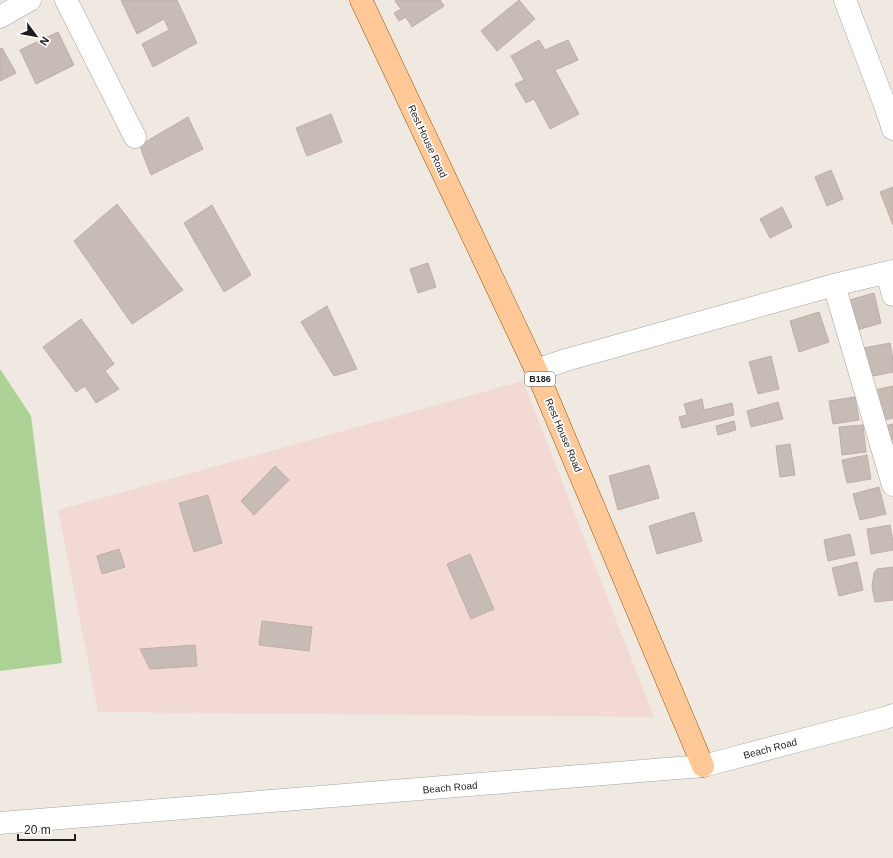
<svg xmlns="http://www.w3.org/2000/svg" width="893" height="858" font-family="Helvetica,sans-serif">
<rect width="100%" height="100%" fill="#efe9e2"/>
<!-- military -->
<path fill="#f2d9d4" d="M523,381l131,336 -556,-5 -40,-202z"/>
<!-- forest -->
<path fill="#abd194" d="M0,369l31,47 31,247 -62,8z"/>
<!-- building -->
<g fill="#c7bbb5" stroke="#c1aea3">
<path d="M121,0h56l20,43 -44,24 -11,-23 27,-14 -5,-11 -27,15z"/>
<path d="M397,0h43l4,6 -32,21 -6,-10 -7,4 -5,-8 7,-4 -6,-8z"/>
<path d="M519,0l16,19 -38,32 -16,-20z"/>
<path d="M58,32l16,33 -38,19 -16,-34z"/>
<path d="M539,40l6,10 23,-10 10,20 -23,10 24,44 -29,15 -16,-30 -8,4 -11,-19 9,-4 -13,-24z"/>
<path d="M2,48l14,25 -16,8v-32z"/>
<path d="M331,114l11,28 -35,14 -11,-28z"/>
<path d="M188,117l15,32 -52,26 -8,-20 -3,-10z"/>
<path d="M831,170l12,29 -16,7 -12,-29z"/>
<path d="M893,187v38l-13,-33z"/>
<path d="M117,204l66,86 -51,34 -58,-83z"/>
<path d="M212,205l39,70 -27,17 -40,-69z"/>
<path d="M782,207l10,20 -22,11 -10,-19z"/>
<path d="M428,263l8,24 -18,6 -8,-24z"/>
<path d="M874,293l7,30 -27,8 -8,-30z"/>
<path d="M327,306l30,63 -23,7 -33,-54z"/>
<path d="M819,312l10,30 -30,10 -9,-31z"/>
<path d="M81,319l33,45 -9,7 14,18 -23,14 -11,-17 -9,6 -33,-45z"/>
<path d="M890,343l3,16v13l-25,5 -4,-29z"/>
<path d="M771,356l8,33 -21,5 -9,-32z"/>
<path d="M893,386v32l-16,4 -7,-31z"/>
<path d="M855,397l4,23 -26,4 -4,-23z"/>
<path d="M702,399l2,11 28,-7 2,12 -52,13 -3,-11 8,-2 -3,-11z"/>
<path d="M778,402l5,17 -32,8 -4,-16z"/>
<path d="M734,421l2,9 -18,5 -2,-9z"/>
<path d="M893,424v18l-7,1 -3,-17z"/>
<path d="M863,425l3,27 -24,3 -3,-28z"/>
<path d="M790,444l5,31 -15,2 -4,-31z"/>
<path d="M867,455l4,24 -24,4 -5,-23z"/>
<path d="M649,465l10,33 -41,12 -9,-34z"/>
<path d="M275,466l14,14 -35,35 -13,-14z"/>
<path d="M879,487l7,27 -26,6 -7,-26z"/>
<path d="M208,495l14,48 -28,9 -15,-49z"/>
<path d="M694,512l8,29 -45,13 -8,-28z"/>
<path d="M890,525l3,17v8l-22,4 -4,-25z"/>
<path d="M850,534l5,21 -27,6 -4,-21z"/>
<path d="M119,549l6,18 -23,7 -5,-18z"/>
<path d="M470,554l24,55 -23,10 -24,-55z"/>
<path d="M857,562l6,28 -24,6 -7,-28z"/>
<path d="M893,567v33l-18,2 -3,-15 2,-14 3,-4z"/>
<path d="M262,621l50,6 -3,24 -50,-6z"/>
<path d="M195,645l2,21 -47,3 -10,-20z"/>
</g>
<g fill="none" stroke-linecap="round" stroke-linejoin="round">
<!-- minor casing -->
<g stroke="#a4a4a4" stroke-width="23">
<g id="minor">
<path d="M66,0l69,137"/>
<path d="M845,0l40,105 8,24"/>
<path d="M0,17l30,-17"/>
<path d="M887,273l6,22"/>
<path d="M834,285l59,200"/>
<path d="M536,370l30,-10 268,-75 59,-14"/>
<path d="M0,823l703,-57 182,-48 8,-3"/>
</g>
</g>
<!-- major casing -->
<g stroke="#955600" stroke-width="23">
<path id="major" d="M361,0l175,370 167,396"/>
</g>
<!-- minor -->
<use href="#minor" stroke="#fff" stroke-width="22"/>
<!-- major -->
<use href="#major" stroke="#ffc896" stroke-width="22"/>
</g>
<g text-anchor="middle" stroke-width="3.5" stroke-linejoin="round" paint-order="stroke">
<!-- shield labels -->
<rect fill="#fff" stroke="#616161" stroke-width="1" x="525" y="372" width="30" height="14" rx="3"/>
<g font-size="9" font-weight="bold" fill="#1d1d1d">
<text x="540" y="382">B186</text>
</g>
<!-- street labels -->
<g font-size="10" fill="#1d1d1d" stroke="#fff">
<text transform="translate(428 141) rotate(65)" y="4">Rest House Road</text>
<text transform="translate(564 435) rotate(67)" y="4">Rest House Road</text>
<text transform="translate(770 748) rotate(-15)" y="4">Beach Road</text>
<text transform="translate(450 787) rotate(-5)" y="4">Beach Road</text>
</g>
</g>
<!-- north arrow -->
<g transform="translate(36 36) rotate(122)" stroke="#ffffff" stroke-width="3" paint-order="stroke">
<path d="M0-3L7 15L0 10L-7 15Z" fill="#1d1d1d"/>
<text y="-6" font-size="11" font-weight="bold" text-anchor="middle" fill="#1d1d1d">N</text>
</g>
<!-- scale -->
<path d="M18 834v6h57v-6" fill="none" stroke="#1d1d1d" stroke-width="2"/>
<text x="24" y="834" font-size="12" fill="#1d1d1d" stroke="#ffffff" stroke-width="3" paint-order="stroke">20 m</text>
</svg>
